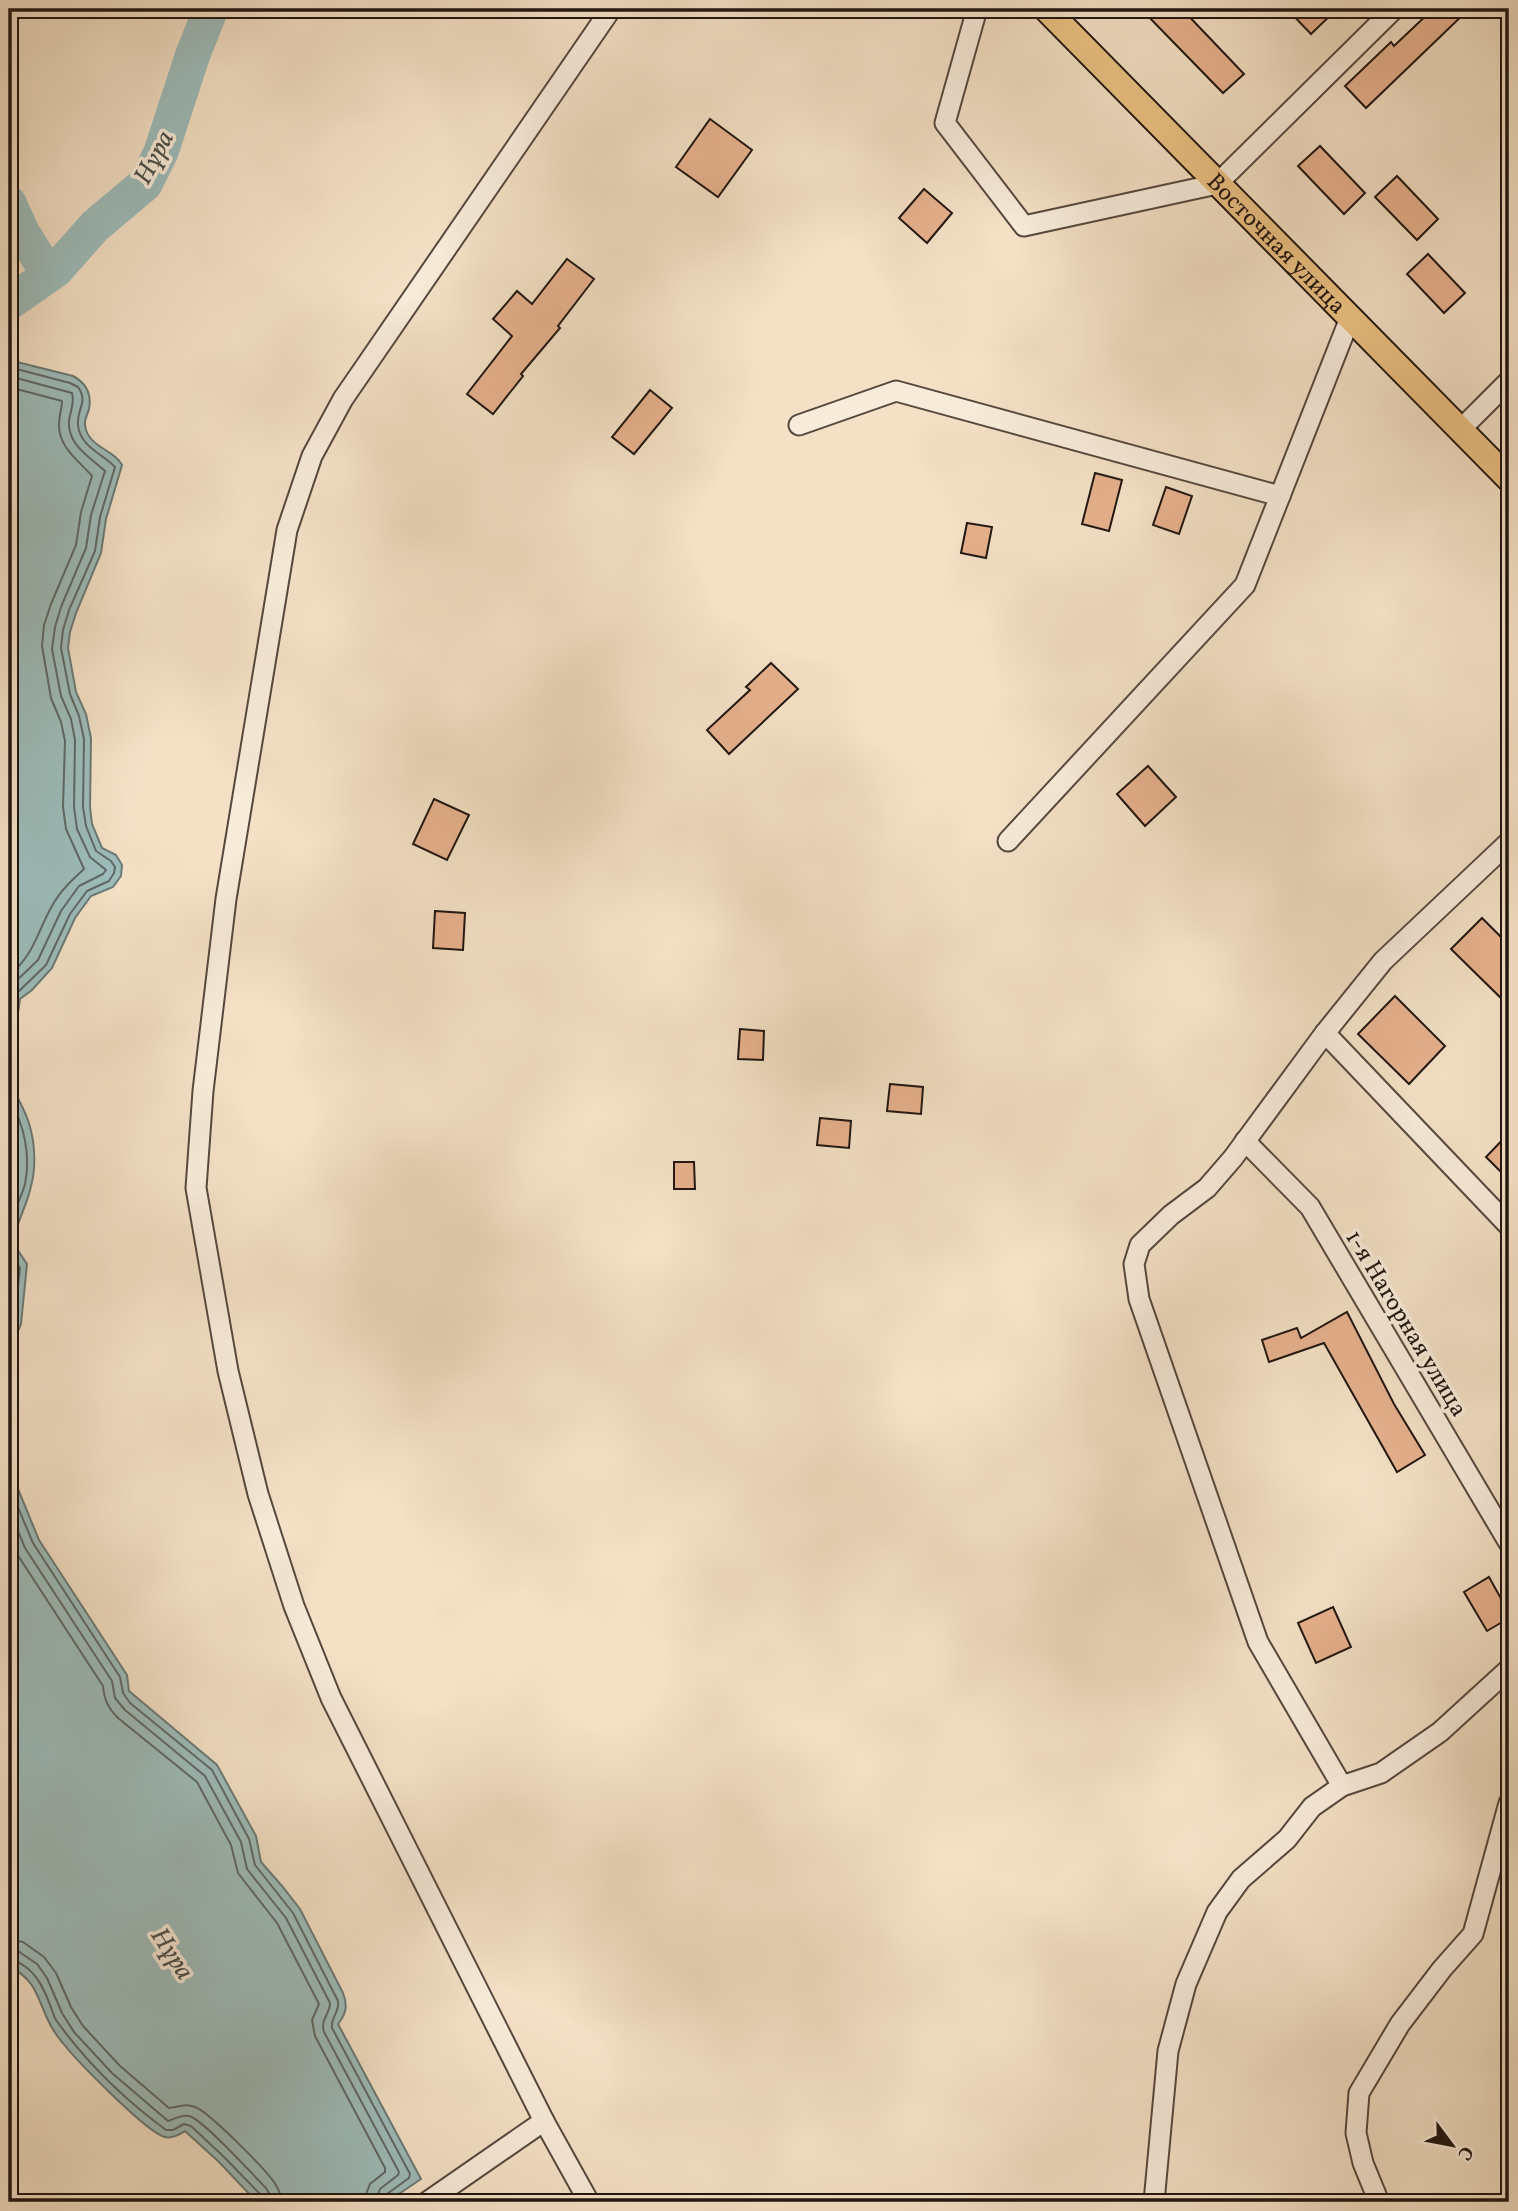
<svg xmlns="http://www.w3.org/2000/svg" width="1518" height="2211" font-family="Vollkorn,serif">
<rect width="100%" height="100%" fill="#f3e0c5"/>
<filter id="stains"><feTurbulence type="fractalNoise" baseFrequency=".00286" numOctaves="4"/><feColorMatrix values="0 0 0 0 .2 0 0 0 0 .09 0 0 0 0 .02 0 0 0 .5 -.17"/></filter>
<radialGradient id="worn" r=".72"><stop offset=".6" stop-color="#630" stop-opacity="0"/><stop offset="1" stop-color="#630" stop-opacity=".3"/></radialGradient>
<!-- water -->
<g fill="#9dbcba" stroke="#6b7a76" stroke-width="2">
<path d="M9,360l64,16c13,7 19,17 16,33 -1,5 -5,10 -4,16 2,22 30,25 37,40l-16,54 -5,34 -25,60 -6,19 -2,16 8,44 10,22 5,24 -1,69 2,17 10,24 14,7 6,10 -1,11 -8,11 -22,9 -16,22 -23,50 -20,22 -12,9 -2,14 -9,22z"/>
<path d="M9,1077c5,18 17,32 21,50 5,17 6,42 1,59 -4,20 -15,37 -18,57l14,21 -6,60 -12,28z"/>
<path d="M9,1467l30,73 88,135 2,16 88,74 39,71 5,26 21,24 18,23 43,84c5,13 3,21 -5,31l83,155 -34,23h-130l-38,-40 -34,-31c-5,3 -13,8 -20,6 -18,-4 -89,-77 -103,-95 -5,-6 -11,-15 -14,-22 -11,-23 -12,-39 -36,-52l-3,-22z"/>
</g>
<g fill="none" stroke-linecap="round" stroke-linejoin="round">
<!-- shore -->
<g stroke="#5f6966" stroke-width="2">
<path d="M9,367l61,16 8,4c11,15 -2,23 0,38 2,22 25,29 37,42l-15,50 -5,34 -26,59 -6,20 -2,18 9,46 9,22 5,23 -1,68 3,19 10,25 15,10 4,6 -1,6 -5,8 -22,10 -17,23 -24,51 -31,30 -6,21"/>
<path d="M9,376l63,17c3,11 -2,18 -3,28 -2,24 22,37 36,50l-14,44 -5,33 -25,59 -6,20 -3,22 9,47 10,23 4,21 -1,67 3,22 13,28 16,13 -3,4 -24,12 -18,25 -23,49 -29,28"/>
<path d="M9,387l53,14c0,7 -3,15 -3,23 -1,23 20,37 33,52l-11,36 -5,33 -25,59 -7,21 -2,21 9,52 10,24 4,19 -2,66 3,22 18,40c-12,11 -24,22 -32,37 -15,26 -18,50 -43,69"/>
<path d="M9,1099c15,25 22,56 16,85 -4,15 -12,28 -16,42"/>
<path d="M9,1116c12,27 11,59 0,86"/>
<path d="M9,1251l11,17 -6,53 -5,13"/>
<path d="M9,1486l24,57 87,134 3,16 7,10 82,67 37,69 6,26 38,48 45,88c2,11 -8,17 -6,27l78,146 -1,4 -22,16 -3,8"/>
<path d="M9,1509l16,39 87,133 3,17 10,12 80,66 36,66 6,27 39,49 44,85c0,11 -10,16 -6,29l75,140 -1,3 -18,14 -5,13"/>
<path d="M9,1536l8,18 86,132c1,13 5,22 15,32l79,64 34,63 7,28 39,50 42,81 -7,16 3,16 70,132v4l-15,12 -4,10 -1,8"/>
<path d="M9,1939l14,3 21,15 12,16 15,34 12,19 37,40 49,42c9,-1 17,-5 26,-1 14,5 75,66 82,80 3,5 4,10 4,15"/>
<path d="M9,1950l9,1 19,13 10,14 15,35 12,19 38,41 56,48c7,-2 13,-7 21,-5 15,4 64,59 77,72l4,7 1,7"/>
<path d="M9,1958c6,1 8,4 14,7 14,9 21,24 27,40 2,4 3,10 6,15 30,42 68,79 110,110h7l11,-6 7,2 33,31 36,37 2,8"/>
</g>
<!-- river -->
<g stroke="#9dbcba" stroke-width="35">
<path d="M9,203l13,29 27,43"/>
<path d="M9,303l47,-33 39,-44 50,-42 16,-32 32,-98 18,-45"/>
</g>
</g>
<!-- building -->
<g fill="#e6b18d" stroke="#211611" stroke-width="2">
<path d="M1141,9h41l62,65 -21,19z"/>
<path d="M1287,9h50l-26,25z"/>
<path d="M1433,9h36l-103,99 -21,-22 46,-44 3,4z"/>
<path d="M710,119l42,31 -34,47 -42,-30z"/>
<path d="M1320,146l45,47 -21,21 -46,-48z"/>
<path d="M1397,176l41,43 -21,21 -42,-43z"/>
<path d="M924,189l28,24 -25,30 -28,-25z"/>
<path d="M1428,254l37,39 -21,20 -37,-39z"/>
<path d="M567,259l27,20 -36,47 2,2 -39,46 2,2 -30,38 -26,-20 45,-58 -19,-17 24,-28 15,13z"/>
<path d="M650,390l22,18 -38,46 -22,-17z"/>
<path d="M1095,473l27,7 -13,51 -27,-7z"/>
<path d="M1166,487l26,9 -13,38 -26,-9z"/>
<path d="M967,523l25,4 -6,31 -25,-5z"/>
<path d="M771,663l27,26 -69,65 -22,-24 43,-40 -4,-3z"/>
<path d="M1148,766l28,31 -31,29 -28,-32z"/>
<path d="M434,799l35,16 -22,45 -34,-16z"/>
<path d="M435,911l30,2 -2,37 -30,-2z"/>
<path d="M1482,918l27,27v61l-58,-57z"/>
<path d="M1395,996l50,50 -36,38 -51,-50z"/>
<path d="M740,1029l24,2 -1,29 -25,-1z"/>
<path d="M890,1084l33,3 -2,27 -34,-3z"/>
<path d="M820,1118l31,3 -2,27 -32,-3z"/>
<path d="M1509,1133v47l-23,-23z"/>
<path d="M674,1162h20l1,27h-21z"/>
<path d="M1347,1312l47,92 31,51 -28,17 -73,-129 -55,19 -7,-22 35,-12 4,10z"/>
<path d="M1489,1577l20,36v5l-22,13 -23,-39z"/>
<path d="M1333,1607l18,40 -35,16 -18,-40z"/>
</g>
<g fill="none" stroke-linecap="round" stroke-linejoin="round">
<!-- minor casing -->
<g stroke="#56483e" stroke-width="23">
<g id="minor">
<path d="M977,9l-32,114 79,103 193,-42 177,-175"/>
<path d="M799,425l97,-34 384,105"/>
<path d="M1461,429l48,-48"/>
<path d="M1008,841l237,-256 105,-267"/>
<path d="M1325,1033l184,193"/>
<path d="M1245,1141l65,66 199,336"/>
<path d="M1342,1786l-84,-144 -119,-343 -5,-35 6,-19 31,-30 36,-27 26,-30 92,-125 58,-72 126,-119"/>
<path d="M427,2202l117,-81"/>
<path d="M589,2202l-45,-81 -213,-423 -37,-92 -36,-112 -30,-123 -32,-183 7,-97 23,-192 61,-369 25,-74 31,-57 268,-390"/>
<path d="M1154,2202l14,-151 18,-67 31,-72 24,-33 46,-40 25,-32 30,-21 39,-13 59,-41 69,-63"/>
<path d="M1379,2202l-16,-39 -7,-30 3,-40 41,-69 42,-55 31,-35 36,-131"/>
</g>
</g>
<!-- major casing -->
<g stroke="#211611" stroke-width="28">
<g id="major">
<path id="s1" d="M1046,9l463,470"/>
</g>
</g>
<!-- minor -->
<use href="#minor" stroke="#f7ebd9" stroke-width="19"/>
<!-- major -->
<use href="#major" stroke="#eac082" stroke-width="24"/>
</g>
<g text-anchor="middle" stroke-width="7" stroke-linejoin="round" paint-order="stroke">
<!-- street labels -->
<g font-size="24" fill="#211611" stroke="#f7ebd9">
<text dy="8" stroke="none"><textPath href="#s1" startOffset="329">Восточная улица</textPath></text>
<text transform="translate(1407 1323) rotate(59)" y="8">1-я Нагорная улица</text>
</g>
<!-- water labels -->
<g font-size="26" font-style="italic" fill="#4c504c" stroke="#f7ebd9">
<text transform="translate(153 157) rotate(-62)" y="9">Нұра</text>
<text transform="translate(173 1953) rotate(57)" y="9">Нұра</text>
</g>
</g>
<!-- margin -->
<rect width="1518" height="2211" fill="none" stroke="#f3e0c5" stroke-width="35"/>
<rect x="10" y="10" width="1497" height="2190" fill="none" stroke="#211611" stroke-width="3.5"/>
<rect x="18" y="18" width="1483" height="2176" fill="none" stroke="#211611" stroke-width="2"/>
<!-- north arrow -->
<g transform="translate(1452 2145) rotate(122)" stroke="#f7ebd9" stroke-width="5" paint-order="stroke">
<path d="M0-5L12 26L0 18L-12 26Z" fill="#211611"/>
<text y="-10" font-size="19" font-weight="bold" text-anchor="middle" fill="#211611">С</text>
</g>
<rect width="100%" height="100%" filter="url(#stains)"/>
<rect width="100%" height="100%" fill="url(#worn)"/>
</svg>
